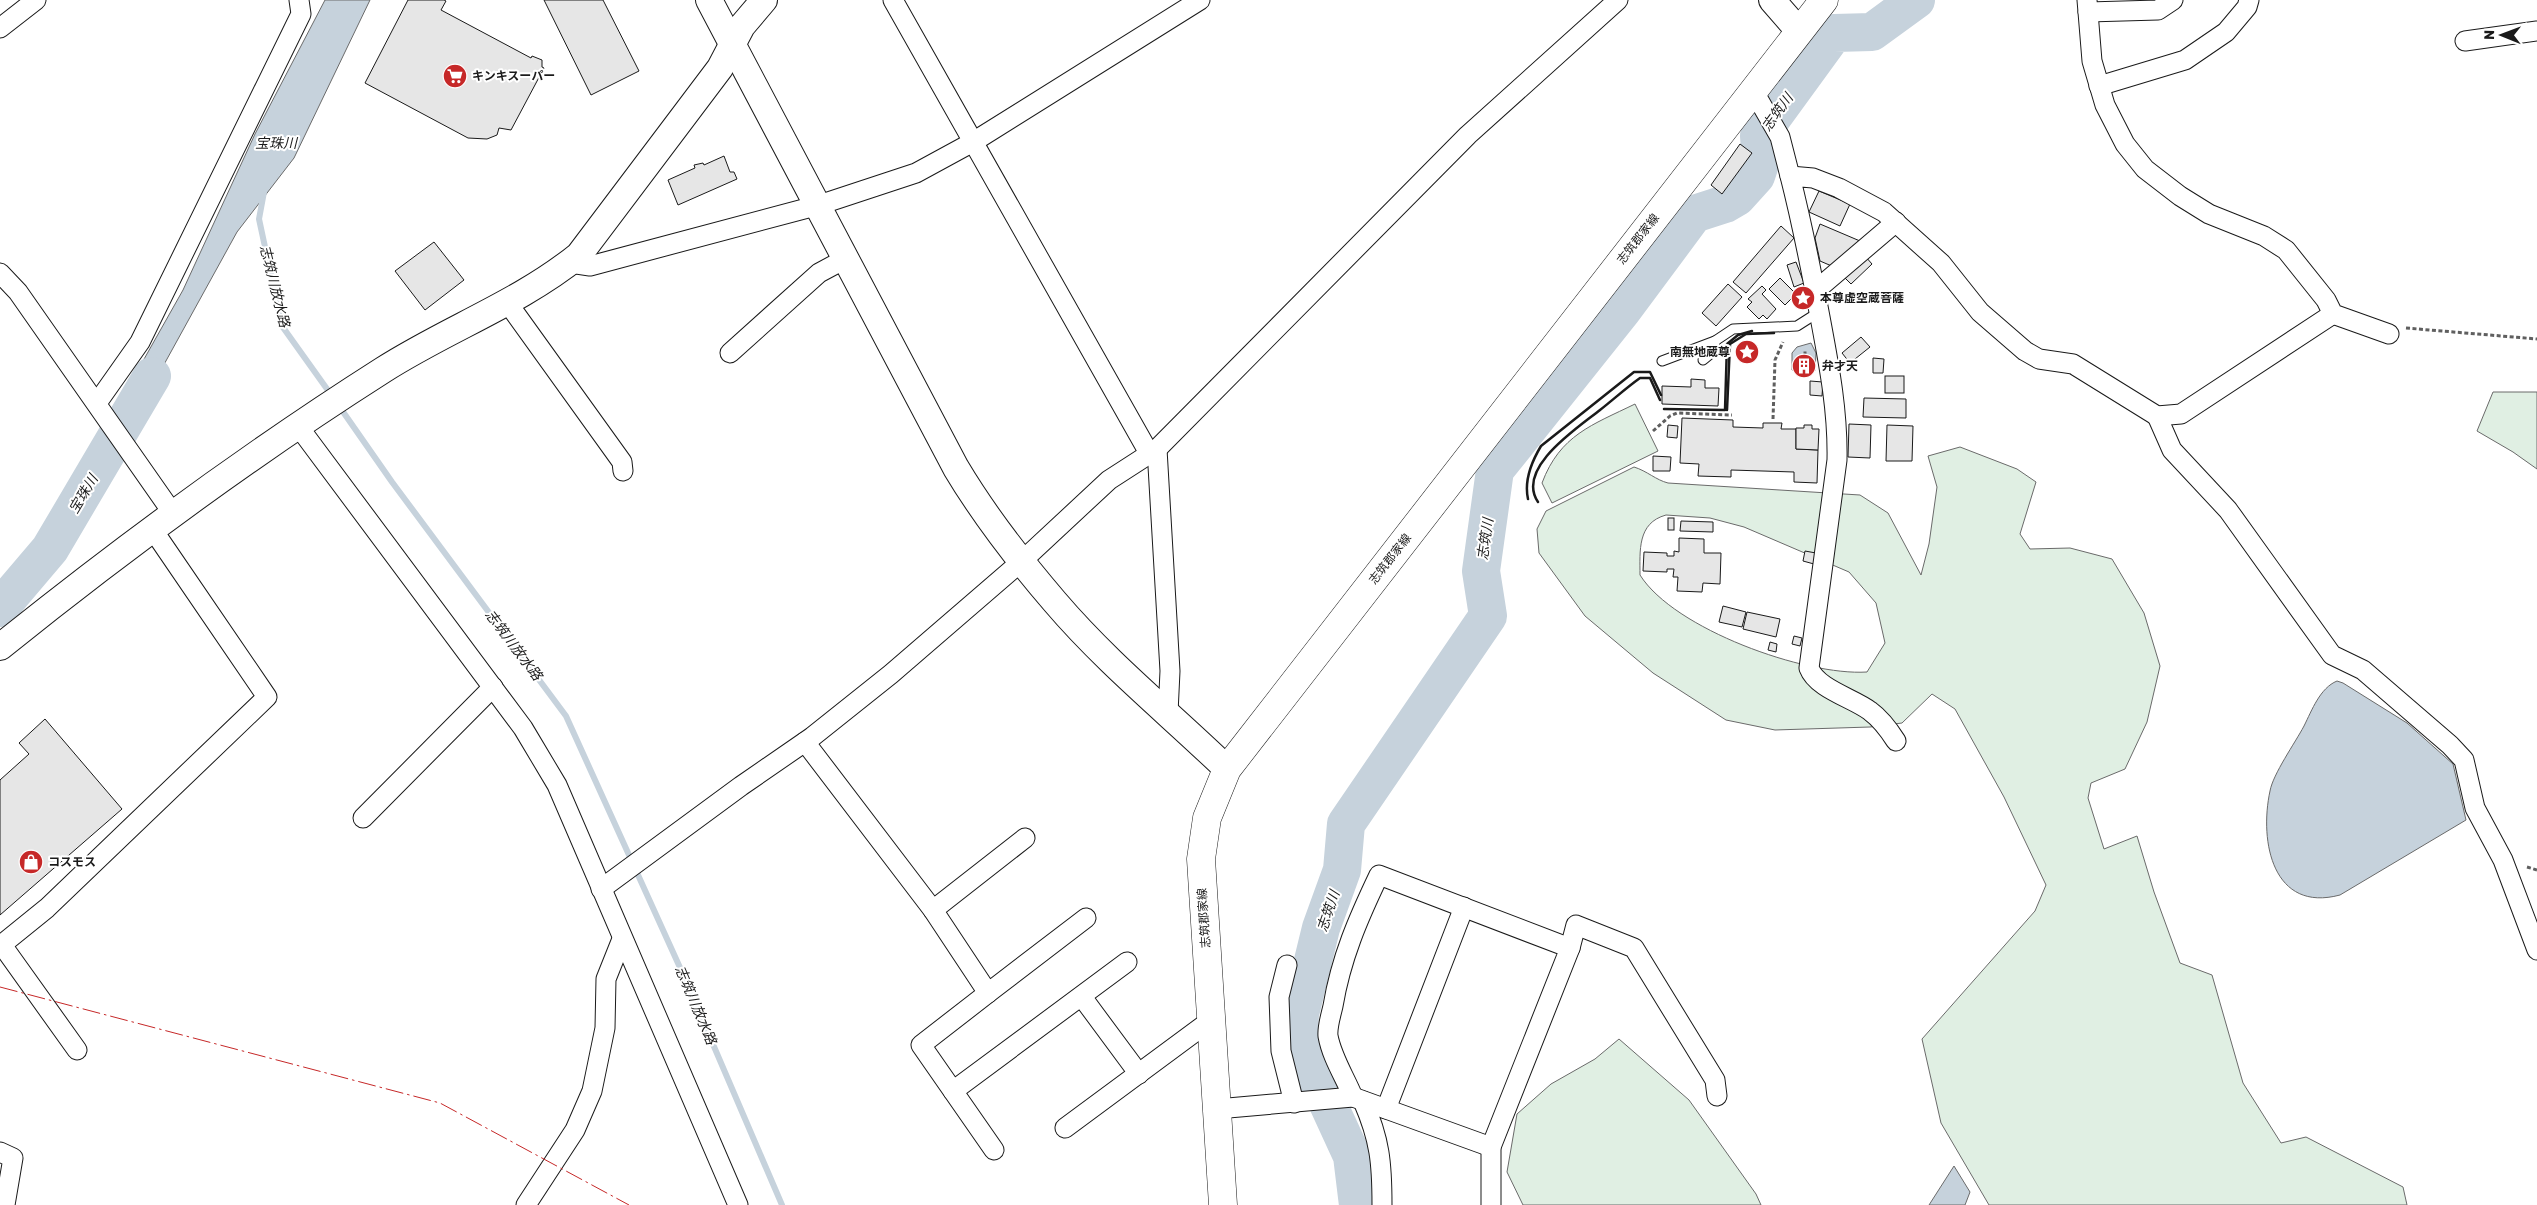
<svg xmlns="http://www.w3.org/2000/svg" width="2537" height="1205" font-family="Rubik,'Noto Sans JP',sans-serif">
<rect width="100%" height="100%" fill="#fff"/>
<!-- green -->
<g fill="#e0efe3" stroke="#6a6a6a" fill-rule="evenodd">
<path d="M2493,392h44v77l-24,-17 -36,-21z"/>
<path d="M1635,404l23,47 -106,52 -10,-20c18,-48 50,-58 93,-79z"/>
<path d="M1960,447l57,22 19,13 -16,52 10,15 40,-1 42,11 32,54 16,53 -13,56 -22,47 -34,14 -3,15 16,51 33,-13 17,56 26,71 32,12 31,108 38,60 25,-6 97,50 4,18h-418l-48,-82 -19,-84 113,-128 11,-26 -42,-88 -49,-88 -23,-15 -30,29 -32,4 -95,3 -49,-10 -73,-47 -68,-57 -46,-63 -2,-24 9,-18 88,-44c13,4 22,13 34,16l192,12 28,18 33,62 8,-31 8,-57 -9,-31zM1666,515l44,3 34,9 105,45 27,31 9,40 -18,29c-62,4 -193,-43 -227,-97 0,-24 -3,-52 26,-60z"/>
<path d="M1619,1039l70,61 67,94 5,11h-238l-16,-33 10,-58 34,-30 44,-25z"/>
</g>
<!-- water -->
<g fill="#c6d2dc" stroke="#6a6a6a">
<path d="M325,0h45l-76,158 -57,74 -108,196 -12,-21 66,-117 72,-156z"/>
<path d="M1811,343l5,10 -1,18 -6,5h-9l-8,-6v-17l5,-6z"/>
<path d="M2337,681l6,2 64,40 46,41 13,56 -126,75c-67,18 -81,-53 -70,-104 3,-17 25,-48 34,-65 8,-16 16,-38 33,-45z"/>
<path d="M1954,1166l16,26 -5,13h-36z"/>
</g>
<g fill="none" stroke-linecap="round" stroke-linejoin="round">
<!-- stream -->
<g stroke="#c6d2dc" stroke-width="6">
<path d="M264,192l-5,27 23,107 50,70"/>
<path d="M339,406l53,76 174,234 116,256 100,233"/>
</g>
<!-- river -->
<g stroke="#c6d2dc" stroke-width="38">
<path d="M0,608l50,-59 102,-173"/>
<path d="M1358,1205l-6,-49 -45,-98 -8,-25 1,-19 21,-86 21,-58 4,-46 142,-208 -7,-45 14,-101 127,-159 72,-97 31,-10 12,-7 19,-21 5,-15 -2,-25 75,-103 38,-1 44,-32"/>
</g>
</g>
<!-- building -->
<g fill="#e6e6e6" stroke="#1a1a1a">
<path d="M408,0h36l2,1 -5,9 90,48 1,-2 10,4v7l2,1 -33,62 -12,-2 -2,7 -10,4 -19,-1 -103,-55z"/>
<path d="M544,0h59l36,71 -48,24z"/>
<path d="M1740,144l12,9 -30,41 -11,-9z"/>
<path d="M724,156l6,16h4l3,7 -59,26 -10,-25 27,-12 -1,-3 9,-2 1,2z"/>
<path d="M1819,191l31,13 -10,22 -31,-14z"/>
<path d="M1820,224l40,17 -26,26 -14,-6 -5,-23z"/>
<path d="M1781,226l13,12 -48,55 -13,-11z"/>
<path d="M434,242l30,38 -39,30 -30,-39z"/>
<path d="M1865,256l7,8 -21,20 -7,-7z"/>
<path d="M1796,262l8,21 -10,4 -7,-22z"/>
<path d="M1780,278l16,16 -11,11 -16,-16z"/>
<path d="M1728,284l14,13 -26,29 -14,-13z"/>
<path d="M1762,286l4,4 -4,4 14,15 -9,10 -4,-4 -4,4 -12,-12 5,-5 -4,-3z"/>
<path d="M1861,337l9,10 -20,16 -8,-10z"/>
<path d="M1873,358l11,1 -1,14h-10z"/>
<rect x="1885" y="376" width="19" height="17"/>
<path d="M1691,379l14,1v8h14l-1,18 -56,-2v-18l29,1z"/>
<path d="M1810,381l13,1 -1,14 -12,-1z"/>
<path d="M1864,398l42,1v19l-43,-1z"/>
<path d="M1682,418l51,2v7l30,1v-5h19l-1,6h15v20l22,1 -1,33 -23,-1v-10l-63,-2v7l-33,-1 1,-12 -19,-1z"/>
<path d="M1849,424l22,1 -1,33 -22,-1z"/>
<path d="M1668,425l10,1 -1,12 -10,-1z"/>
<path d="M1804,425h8v4h7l-1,21 -22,-1v-21h8z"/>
<path d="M1887,425l26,1 -1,35h-26z"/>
<path d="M1653,456l18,1 -1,14h-17z"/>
<rect x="1668" y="518" width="6" height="12"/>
<path d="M1681,521l32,1v10l-33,-1z"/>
<path d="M1679,538l25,1v14h17l-1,31 -17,-1 -1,9 -25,-1 1,-14h-5l1,-8h-7v3l-24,-1 1,-19 23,1v3h7v-5l5,1z"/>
<path d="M1805,551l11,2 -2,11 -11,-3z"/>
<path d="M1723,606l23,6 -4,15 -23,-5z"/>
<path d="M1747,612l33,7 -4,18 -33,-8z"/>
<path d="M1794,636l8,2 -2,8 -8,-2z"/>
<path d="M1770,642l7,2 -1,8 -8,-2z"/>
<path d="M45,719l77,90 -122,106v-135l29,-26 -10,-11z"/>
</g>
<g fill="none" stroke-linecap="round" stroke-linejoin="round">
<!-- lane casing -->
<g stroke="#1a1a1a" stroke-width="11">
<g id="lane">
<path d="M1703,360l11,-9 1,-10"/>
<path d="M1662,361l53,-20 18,-12 64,-3 22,-14"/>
</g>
</g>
<!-- street casing -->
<g stroke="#1a1a1a" stroke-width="21">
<g id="street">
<path d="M893,0l256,453"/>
<path d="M2087,0l5,61 13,44 20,39 20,25 35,27 29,18 55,22 22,14 40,50 7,14 56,20"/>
<path d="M2088,12l70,-2 15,-10"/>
<path d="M0,28l36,-28"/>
<path d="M2465,41l72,-10"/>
<path d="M2099,86l86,-26 41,-28 21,-25 2,-7"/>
<path d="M1753,90l27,47 10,39"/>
<path d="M570,263l20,3 229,-61 97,-32 57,-31 227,-142"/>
<path d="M0,273l18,19 156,223"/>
<path d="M1815,291l81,-69"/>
<path d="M507,302l115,160 1,9"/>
<path d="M730,353l89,-80 28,-15"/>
<path d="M97,403l43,-61 161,-328 -2,-14"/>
<path d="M2157,416l15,34 56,60 104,145 31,15 87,75 14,15 11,48 28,52 34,90"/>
<path d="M298,426l225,302 34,57 181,420"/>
<path d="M1157,449l13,222 -2,42"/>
<path d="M1896,741c-7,-11 -15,-22 -26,-30 -17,-13 -53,-22 -61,-43l28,-208c1,-49 -8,-95 -17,-143 -9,-48 -18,-94 -30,-141l23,2 26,10 45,24 57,51 39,49 45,39 14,8 34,5 84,52 24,-2 152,-100"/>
<path d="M805,742l128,168 55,83 98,-75"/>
<path d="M363,818l130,-131"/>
<path d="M601,889l140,-103 71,-49 79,-63 131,-113 87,-81 48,-31 311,-314 150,-135"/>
<path d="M933,910l92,-72"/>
<path d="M2,945l75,105"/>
<path d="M0,946l47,-38 220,-211 -114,-167"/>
<path d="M1570,948l6,-23 58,23 81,132 2,16"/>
<path d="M1287,965l-8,32 2,54 13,52"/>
<path d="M988,993l-67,52 73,105"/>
<path d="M1082,997l57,77"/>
<path d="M953,1091l174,-129"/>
<path d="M1353,1097c-8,-20 -21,-39 -25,-61 -1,-9 3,-21 5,-30 8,-48 25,-87 46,-131l191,73 -79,199v58"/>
<path d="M1363,1101c17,39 19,62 19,104"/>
<path d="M1217,1109l136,-12 138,50"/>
<path d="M1386,1109l78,-202"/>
<path d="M1065,1128l146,-108"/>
<path d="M0,1152l13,6 -8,47"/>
<path d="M526,1205l49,-75 17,-39 13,-63 1,-49 16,-40"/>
</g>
</g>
<!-- secondary casing -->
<g stroke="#1a1a1a" stroke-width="28">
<g id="secondary">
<path d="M709,0l247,468c28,47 63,92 99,134 52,61 115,112 172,167"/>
<path d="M1772,0l27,31"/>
<path d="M0,647c122,-98 251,-193 383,-277 64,-41 137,-67 196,-115l141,-187 22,-42 22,-26"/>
</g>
</g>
<!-- primary casing -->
<g stroke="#1a1a1a" stroke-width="29">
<path id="primary" d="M1223,1205l-22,-346 6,-41 20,-49 597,-769"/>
</g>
<!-- path -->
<g stroke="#5f5f5f" stroke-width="3" stroke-dasharray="4 2.5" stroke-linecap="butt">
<path d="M2406,328l131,11"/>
<path d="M1805,362v-12"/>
<path d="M1773,419l2,-59 8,-18"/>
<path d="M1653,431l17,-15 7,-3 55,2"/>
<path d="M2527,867l10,3"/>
</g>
<!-- lane -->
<use href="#lane" stroke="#fff" stroke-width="9"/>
<!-- street -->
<use href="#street" stroke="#fff" stroke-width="19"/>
<!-- secondary -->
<use href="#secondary" stroke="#fff" stroke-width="26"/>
<!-- primary -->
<use href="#primary" stroke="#fff" stroke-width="28"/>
<!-- wall -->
<g stroke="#1a1a1a" stroke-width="2.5">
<path d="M1664,409l61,1 2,-66 11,-9 14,-4"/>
<path d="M1727,410l3,-66 16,-10 28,-1"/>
<path d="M1528,499c-4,-18 4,-38 13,-53l93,-74h16l11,23"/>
<path d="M1538,502c-23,-34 41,-75 62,-92 14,-11 26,-22 40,-32h10l10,22"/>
</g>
<!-- power -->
<path stroke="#c62828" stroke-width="1" stroke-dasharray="18 4 2.5 4" stroke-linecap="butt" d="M0,987l440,116 189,102"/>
</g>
<!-- icons -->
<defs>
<g id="supermarket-disc" transform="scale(1.25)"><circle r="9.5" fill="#c62828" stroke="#fff"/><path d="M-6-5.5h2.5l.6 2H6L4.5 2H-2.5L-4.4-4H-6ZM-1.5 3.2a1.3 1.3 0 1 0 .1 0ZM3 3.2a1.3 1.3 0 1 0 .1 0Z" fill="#fff"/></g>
<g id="sight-disc" transform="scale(1.25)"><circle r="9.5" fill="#c62828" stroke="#fff"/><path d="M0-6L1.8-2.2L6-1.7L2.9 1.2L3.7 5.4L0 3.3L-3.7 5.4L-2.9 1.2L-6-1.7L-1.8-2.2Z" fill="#fff"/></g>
<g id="building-disc" transform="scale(1.25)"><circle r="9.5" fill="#c62828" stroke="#fff"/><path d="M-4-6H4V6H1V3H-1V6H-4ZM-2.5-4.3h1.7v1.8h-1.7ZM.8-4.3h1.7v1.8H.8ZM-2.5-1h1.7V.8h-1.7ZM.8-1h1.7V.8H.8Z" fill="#fff"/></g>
<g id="shop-disc" transform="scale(1.25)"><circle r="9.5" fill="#c62828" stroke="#fff"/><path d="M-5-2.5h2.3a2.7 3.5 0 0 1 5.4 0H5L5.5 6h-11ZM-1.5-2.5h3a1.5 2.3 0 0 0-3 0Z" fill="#fff"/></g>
</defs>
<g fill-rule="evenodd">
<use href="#supermarket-disc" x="455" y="76"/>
<use href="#sight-disc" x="1803" y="298"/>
<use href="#sight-disc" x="1747" y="352"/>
<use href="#building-disc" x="1804" y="366"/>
<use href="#shop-disc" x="31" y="862"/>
</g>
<g text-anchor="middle" stroke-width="4" stroke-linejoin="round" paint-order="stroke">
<!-- poi labels -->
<g font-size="12" font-weight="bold" fill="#1a1a1a" stroke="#fff" text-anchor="start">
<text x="472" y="80">キンキスーパー</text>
<text x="1820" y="302">本尊虚空蔵菩薩</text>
<text x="1730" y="356" text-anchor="end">南無地蔵尊</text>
<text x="1822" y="370">弁才天</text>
<text x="48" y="866">コスモス</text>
</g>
<!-- street labels -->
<g font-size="12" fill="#1a1a1a" stroke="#fff">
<text transform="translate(1638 239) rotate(-52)" y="4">志筑郡家線</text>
<text transform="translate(1390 559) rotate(-52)" y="4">志筑郡家線</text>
<text transform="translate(1204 918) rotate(-94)" y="4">志筑郡家線</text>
</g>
<!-- water labels -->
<g font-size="14" font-style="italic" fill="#1a1a1a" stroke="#fff">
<text transform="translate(1777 112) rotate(-54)" y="5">志筑川</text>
<text x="276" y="148">宝珠川</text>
<text transform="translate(275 286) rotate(76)" y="5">志筑川放水路</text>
<text transform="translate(83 494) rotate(-59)" y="5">宝珠川</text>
<text transform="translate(1485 539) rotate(-82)" y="5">志筑川</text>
<text transform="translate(514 645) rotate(53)" y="5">志筑川放水路</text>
<text transform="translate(1328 911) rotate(-71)" y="5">志筑川</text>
<text transform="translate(696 1005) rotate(67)" y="5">志筑川放水路</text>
</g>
</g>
<!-- north arrow -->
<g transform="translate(2502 35) rotate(271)" stroke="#ffffff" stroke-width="4" paint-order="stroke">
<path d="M0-4L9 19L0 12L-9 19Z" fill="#1a1a1a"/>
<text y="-8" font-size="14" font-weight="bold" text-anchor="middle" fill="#1a1a1a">N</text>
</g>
</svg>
